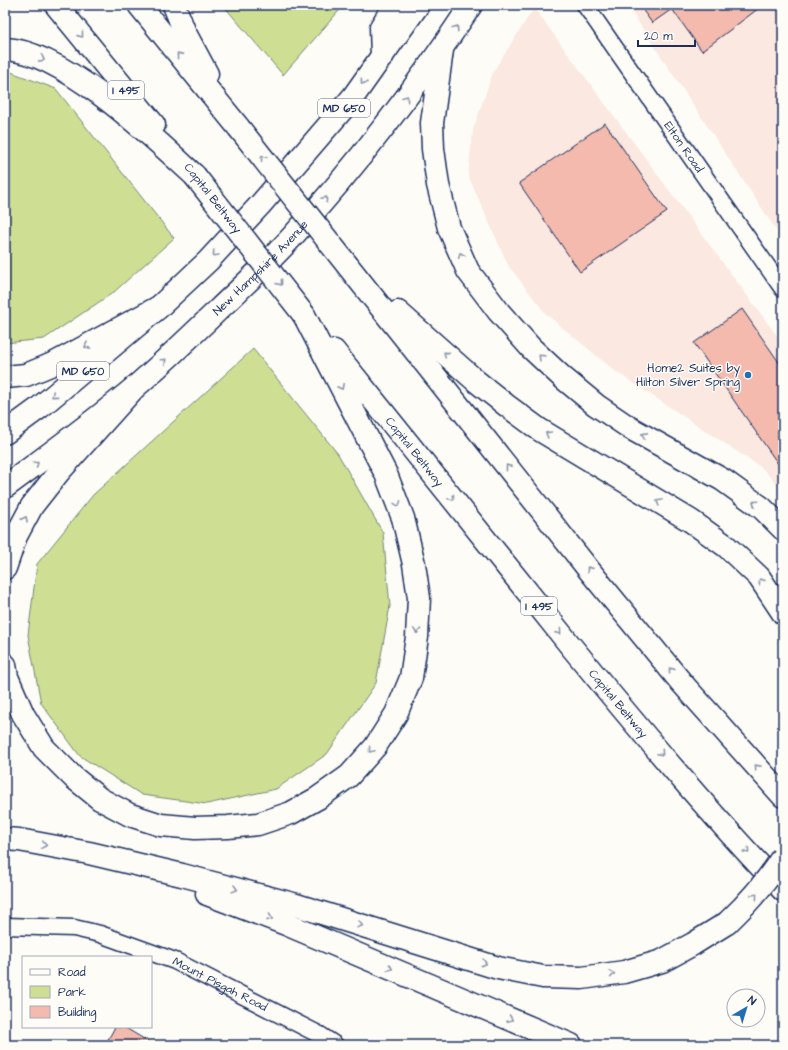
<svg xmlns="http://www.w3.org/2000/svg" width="788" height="1050" font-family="'Architects Daughter',sans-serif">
<rect width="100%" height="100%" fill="#fdfcf7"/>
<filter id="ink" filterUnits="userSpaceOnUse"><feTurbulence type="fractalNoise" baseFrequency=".025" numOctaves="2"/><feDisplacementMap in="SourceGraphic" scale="8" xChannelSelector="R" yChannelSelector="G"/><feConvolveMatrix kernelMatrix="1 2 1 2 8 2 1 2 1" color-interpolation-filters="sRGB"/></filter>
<g filter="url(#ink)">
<!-- built -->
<g fill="#fae8e1">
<path d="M627,5h156v235l-42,-63z"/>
<path d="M534,8l249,336v147l-21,-23 -147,-97 -69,-57 -38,-49 -40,-90 5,-45 20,-58z"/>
</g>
<!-- green -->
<g fill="#cedf93" stroke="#748778">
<path d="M223,5h121l-61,70z"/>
<path d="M11,72l45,17 118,149 -60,54 -70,47 -39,4v-270z"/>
<path d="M253,349l85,105 45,79 7,73 -14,77 -49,71 -51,35 -69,15 -65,-9 -62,-39 -39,-53 -13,-68 9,-71 56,-69z"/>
</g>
<!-- building -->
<g fill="#f4baad" stroke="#1b2f5e">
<path d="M639,5h124l-61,46 -30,-42 -20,14z"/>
<path d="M605,123l62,89 -87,60 -61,-89z"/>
<path d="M742,309l41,59v103l-89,-128z"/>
<path d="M115,1027h9l30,18h-49z"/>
</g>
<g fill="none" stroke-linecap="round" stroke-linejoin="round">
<!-- street casing -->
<g stroke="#1b2f5e" stroke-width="19">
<g id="street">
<path id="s1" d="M585,5l198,284"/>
<path id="s2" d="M5,926l69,2 26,6 75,27 145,74 15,10"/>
</g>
</g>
<!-- primary casing -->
<g stroke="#1b2f5e" stroke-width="25">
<g id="primary">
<path d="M5,433l34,-25 120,-101 49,-46 52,-56 93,-108 65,-92"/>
<path id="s3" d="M5,487c43,-32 87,-64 129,-99 29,-25 57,-52 84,-78 25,-24 50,-47 73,-72 66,-73 126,-151 180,-233"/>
</g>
</g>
<!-- highway casing -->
<g stroke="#1b2f5e" stroke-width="25">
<g id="highway">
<path d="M56,5l98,120"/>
<path d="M139,5l100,123"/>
<path d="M174,5l11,28 22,41"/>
<path d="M5,49c58,2 148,88 190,127"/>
<path d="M442,50l-10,73 1,26 5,36 11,43 19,43 31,41 32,36 31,29 34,28 34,23 93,52 39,28 21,21"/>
<path d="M382,57l-1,-30 14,-22"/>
<path d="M348,266l241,304 92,112 102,114"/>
<path d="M398,312l78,69 30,24 34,25 151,91 35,25 33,31 24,36"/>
<path id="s4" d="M334,351c79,98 157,197 236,294 69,84 138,167 213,245"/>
<path d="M5,377l21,-2 29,-12 104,-56"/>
<path d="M5,568l11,-32 16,-30 26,-33 77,-86"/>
<path d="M5,665l2,12 16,37 21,34 29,29 27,22 30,16 31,10 34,3 33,-1 30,-3 33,-11 27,-15 31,-22 26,-29 21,-33 15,-36 6,-41 2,-39 -5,-34 -11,-46 -17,-44 -82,-159"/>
<path d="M5,839l14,1 70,13 93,22 111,29 205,64 45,9 39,1 42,-6 38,-11 31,-17 34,-21"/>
<path d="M207,894l79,30 285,121"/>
</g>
</g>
<!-- street -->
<use href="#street" stroke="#fdfcf7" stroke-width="16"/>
<!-- primary -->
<use href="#primary" stroke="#fdfcf7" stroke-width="22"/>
<!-- highway -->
<use href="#highway" stroke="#fdfcf7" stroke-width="22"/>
<!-- highway-bridge casing -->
<g stroke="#1b2f5e" stroke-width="25" stroke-linecap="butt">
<g id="highway-bridge">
<path d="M239,128l109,138"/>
<path d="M195,176l109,139"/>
<path d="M727,923c22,-21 40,-41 56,-67"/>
</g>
</g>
<!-- highway-bridge -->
<use href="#highway-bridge" stroke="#fdfcf7" stroke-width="22"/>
</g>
<!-- one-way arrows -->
<defs><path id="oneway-chevron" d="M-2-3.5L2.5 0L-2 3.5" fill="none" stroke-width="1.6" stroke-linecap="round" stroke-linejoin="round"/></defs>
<g stroke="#8c96aa">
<use href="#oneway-chevron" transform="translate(456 28) rotate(-57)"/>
<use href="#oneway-chevron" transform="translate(81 35) rotate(51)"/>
<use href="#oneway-chevron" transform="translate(179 55) rotate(-129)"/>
<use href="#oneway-chevron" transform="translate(42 59) rotate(27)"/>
<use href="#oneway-chevron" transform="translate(363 82) rotate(125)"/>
<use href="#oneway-chevron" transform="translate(406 98) rotate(-53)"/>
<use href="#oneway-chevron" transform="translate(263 158) rotate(-129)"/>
<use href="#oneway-chevron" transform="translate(325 199) rotate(-49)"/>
<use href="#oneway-chevron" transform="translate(215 254) rotate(133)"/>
<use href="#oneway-chevron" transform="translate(461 255) rotate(-114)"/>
<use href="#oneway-chevron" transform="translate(280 283) rotate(52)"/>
<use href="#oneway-chevron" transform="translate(87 346) rotate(152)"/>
<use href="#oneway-chevron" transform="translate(446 354) rotate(-139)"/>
<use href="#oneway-chevron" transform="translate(541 357) rotate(-136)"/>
<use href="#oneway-chevron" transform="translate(164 361) rotate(-42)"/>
<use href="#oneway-chevron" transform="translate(341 387) rotate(63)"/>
<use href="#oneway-chevron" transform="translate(54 395) rotate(140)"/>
<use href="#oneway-chevron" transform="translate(548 434) rotate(-149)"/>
<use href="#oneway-chevron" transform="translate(644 435) rotate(-152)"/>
<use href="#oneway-chevron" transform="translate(36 464) rotate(-37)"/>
<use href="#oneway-chevron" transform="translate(508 467) rotate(-128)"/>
<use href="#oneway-chevron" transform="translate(452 498) rotate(51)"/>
<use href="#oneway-chevron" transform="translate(659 502) rotate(-149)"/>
<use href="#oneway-chevron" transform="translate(755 503) rotate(-145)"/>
<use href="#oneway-chevron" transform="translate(398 504) rotate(69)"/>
<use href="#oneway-chevron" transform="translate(25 519) rotate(-63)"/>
<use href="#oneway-chevron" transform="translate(589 569) rotate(-129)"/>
<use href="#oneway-chevron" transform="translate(761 581) rotate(-127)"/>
<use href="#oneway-chevron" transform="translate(417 631) rotate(92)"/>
<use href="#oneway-chevron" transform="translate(559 632) rotate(51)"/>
<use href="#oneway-chevron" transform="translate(671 670) rotate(-129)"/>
<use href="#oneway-chevron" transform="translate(371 750) rotate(130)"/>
<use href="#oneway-chevron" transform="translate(661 753) rotate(49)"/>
<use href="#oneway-chevron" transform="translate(757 767) rotate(-132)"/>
<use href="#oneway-chevron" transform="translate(44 845) rotate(10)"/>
<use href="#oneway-chevron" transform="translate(747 851) rotate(49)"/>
<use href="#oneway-chevron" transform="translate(235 889) rotate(15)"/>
<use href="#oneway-chevron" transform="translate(755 896) rotate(-50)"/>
<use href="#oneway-chevron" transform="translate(270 918) rotate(21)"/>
<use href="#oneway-chevron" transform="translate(360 925) rotate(17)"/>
<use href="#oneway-chevron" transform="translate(484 963) rotate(17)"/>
<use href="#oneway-chevron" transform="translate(390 968) rotate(23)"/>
<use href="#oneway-chevron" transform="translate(612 974) rotate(-9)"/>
<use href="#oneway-chevron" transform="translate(510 1019) rotate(23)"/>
</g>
</g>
<!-- markers -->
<circle fill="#1f6fb2" stroke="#fdfcf7" stroke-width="1.5" cx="748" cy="375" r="4"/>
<g text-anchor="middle" stroke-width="3" stroke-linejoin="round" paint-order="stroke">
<!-- shield labels -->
<g fill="#fdfcf7" stroke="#5f6c8c" stroke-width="1">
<rect x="108" y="81" width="36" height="18" rx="3"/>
<rect x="318" y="99" width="52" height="18" rx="3"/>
<rect x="57" y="362" width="52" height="18" rx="3"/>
<rect x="521" y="597" width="36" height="18" rx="3"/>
</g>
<g font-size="11" font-weight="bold" fill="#1b2f5e">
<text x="126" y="94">I 495</text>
<text x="344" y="112">MD 650</text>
<text x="83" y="375">MD 650</text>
<text x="539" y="610">I 495</text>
</g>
<!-- street labels -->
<g font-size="12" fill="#1b2f5e" stroke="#fdfcf7">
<text dy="4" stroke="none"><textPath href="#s1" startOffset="173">Elton Road</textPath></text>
<text transform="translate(213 198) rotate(52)" y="4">Capital Beltway</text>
<text dy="4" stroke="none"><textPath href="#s3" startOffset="337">New Hampshire Avenue</textPath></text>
<text dy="4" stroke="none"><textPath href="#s4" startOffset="129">Capital Beltway</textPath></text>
<text dy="4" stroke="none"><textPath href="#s4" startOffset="453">Capital Beltway</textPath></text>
<text dy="4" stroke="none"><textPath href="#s2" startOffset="226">Mount Pisgah Road</textPath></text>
</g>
<!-- poi labels -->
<g font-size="12" fill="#1b2f5e" stroke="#fdfcf7" text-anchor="end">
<text x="740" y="372">Home2 Suites by<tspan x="740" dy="14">Hilton Silver Spring</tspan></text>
</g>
</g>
<!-- margin -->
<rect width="788" height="1050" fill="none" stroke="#fdfcf7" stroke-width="20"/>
<rect x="10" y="10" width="768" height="1030" fill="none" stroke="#1b2f5e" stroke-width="1.5" filter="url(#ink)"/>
<!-- legend -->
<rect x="22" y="956" width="130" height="72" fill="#fdfcf7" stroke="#a3aaba"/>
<rect x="30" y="969" width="20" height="6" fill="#fdfcf7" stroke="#a3aaba"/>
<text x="58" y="976" font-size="12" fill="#1b2f5e">Road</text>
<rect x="30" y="986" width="20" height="12" fill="#cedf93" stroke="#a3aaba"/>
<text x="58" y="996" font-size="12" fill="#1b2f5e">Park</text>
<rect x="30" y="1006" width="20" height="12" fill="#f4baad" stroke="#a3aaba"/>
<text x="58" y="1016" font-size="12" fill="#1b2f5e">Building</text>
<!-- north arrow -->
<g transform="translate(746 1008) rotate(38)"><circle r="19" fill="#fdfcf7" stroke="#a3aaba"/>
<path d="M0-3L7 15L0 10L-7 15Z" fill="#1f6fb2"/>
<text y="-6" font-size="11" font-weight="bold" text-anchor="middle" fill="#1b2f5e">N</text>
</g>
<!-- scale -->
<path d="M638 40v6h57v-6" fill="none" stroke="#1b2f5e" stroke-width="2"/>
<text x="644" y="40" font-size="12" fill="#1b2f5e" stroke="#fdfcf7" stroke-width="3" paint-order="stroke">20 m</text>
</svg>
